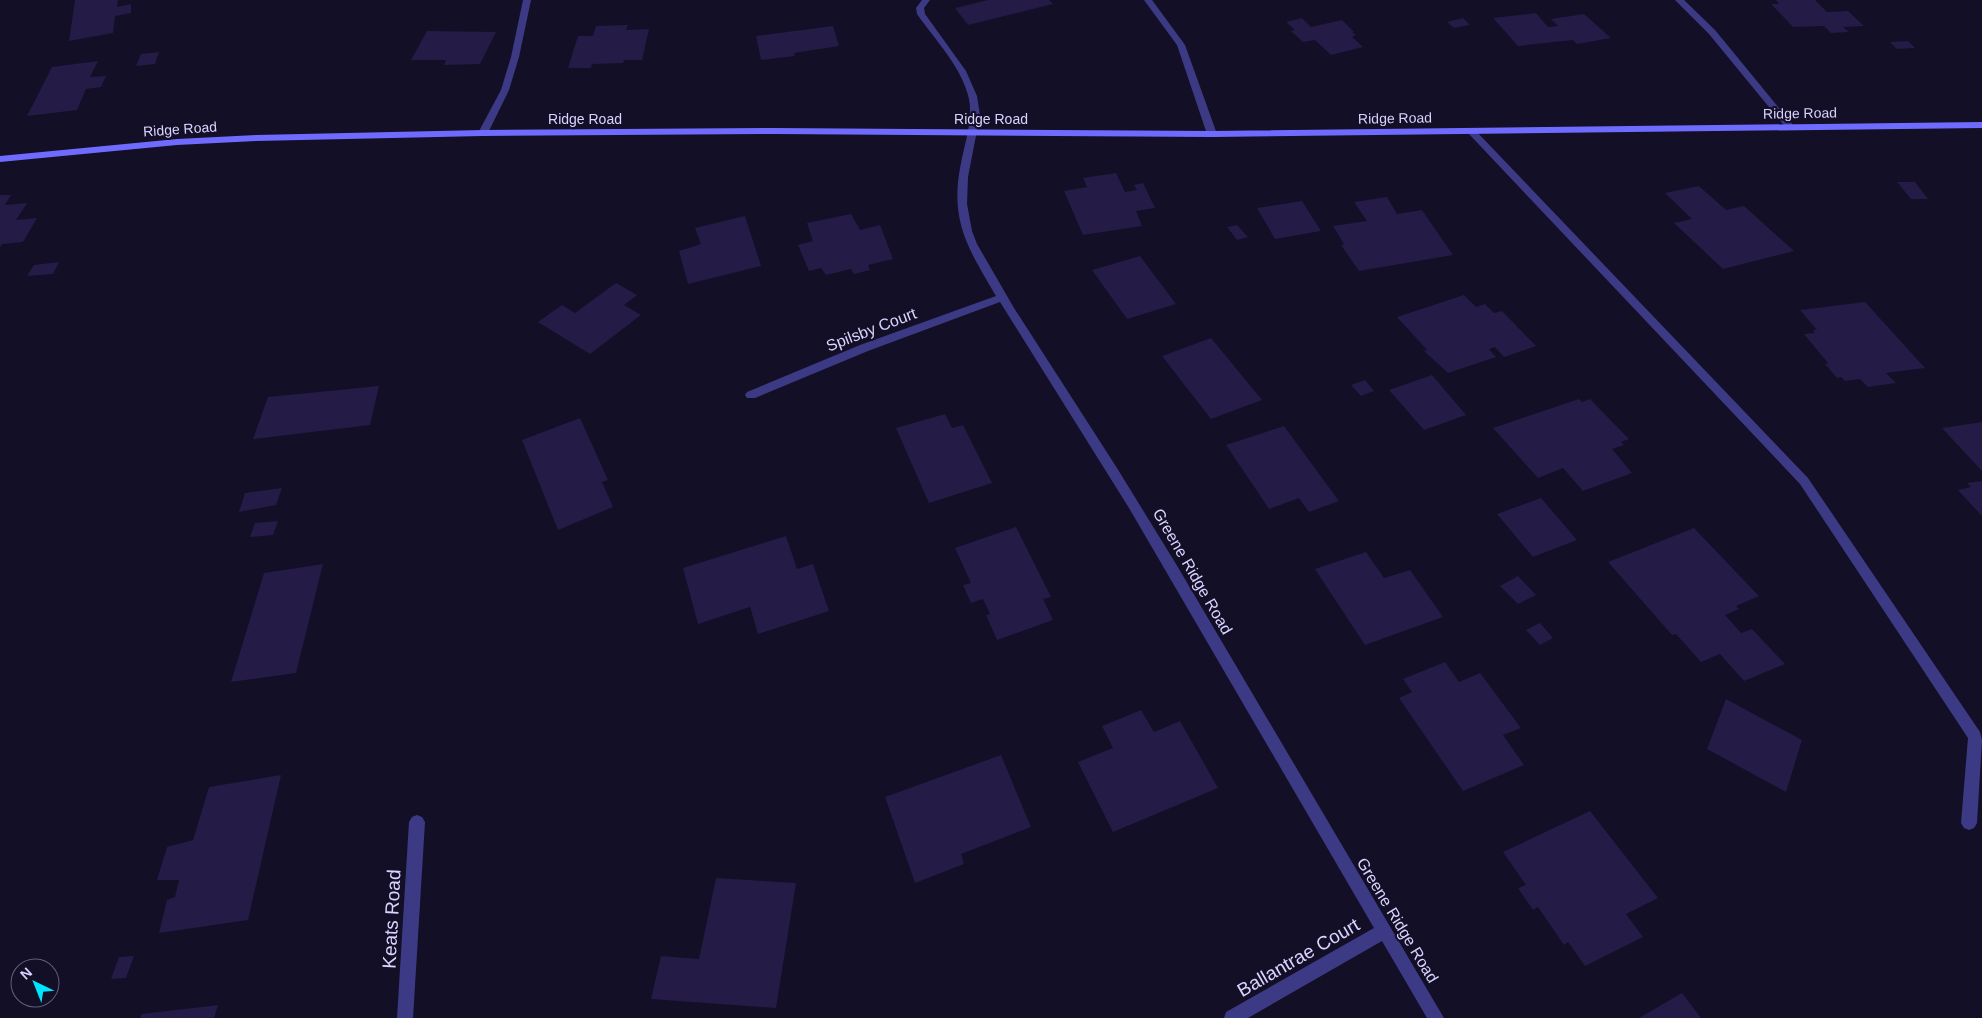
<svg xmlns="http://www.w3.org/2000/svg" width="1982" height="1018" font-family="Arial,sans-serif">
<rect width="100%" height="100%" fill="#130f26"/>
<!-- building -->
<g fill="#241b47">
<path d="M75,0h43l-1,7 14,-3v9l-16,3 -2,17 -44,8z"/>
<path d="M988,0h61l4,4 -85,21 -13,-17z"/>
<path d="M1776,0h39l12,12 21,-1 16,15 -21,1 6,5 -18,1 -7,-7 -31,1 -22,-23h8z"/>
<path d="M1536,13l12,14 10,-1 -7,-7 33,-5 27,24 -34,6 -4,-4 -55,6 -25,-28z"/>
<path d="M1302,18l9,9 31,-7 12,12h-2l4,3 -4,2 11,10 -32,8 -16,-15 -12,2 -12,-11 4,-1 -9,-8z"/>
<path d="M1463,18l7,7 -16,3 -7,-6z"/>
<path d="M628,25l-2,5 23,-1 -7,31h-18l-1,3 -31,1 -1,4h-23l10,-32h15l3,-10z"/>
<path d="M833,26l6,20 -45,7 1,3 -34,4 -5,-24z"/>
<path d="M427,31l69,1 -16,32 -36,1 2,-5h-35z"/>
<path d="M1908,41l7,7 -18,1 -7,-7z"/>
<path d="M159,52l-4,12 -19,2 5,-12z"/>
<path d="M98,61l-8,16 16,-1 -5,11 -15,2 -9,21 -50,6 25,-49z"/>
<path d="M1116,173l9,19 12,-2 -3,-5 9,-2 12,25 -19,3 6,15 -59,9 -19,-44 23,-4 -4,-9z"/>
<path d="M1897,182h18l13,17h-17z"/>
<path d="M1699,186l27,24 18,-4 50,45 -71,18 -49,-46 18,-4 -27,-26z"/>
<path d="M0,195h11l-6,10 22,-2 -11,17 21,-2 -14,24 -21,2 -2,3z"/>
<path d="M1387,197l10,17 25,-4 31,45 -94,16 -18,-26 3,-1 -11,-18 34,-5 -13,-19z"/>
<path d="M1302,201l19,30 -46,8 -18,-31z"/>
<path d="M851,214l9,16 20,-5 13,34 -25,6 2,5 -16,4 -3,-5 -25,6 -5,-7 -12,3 -11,-26 15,-4 -6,-18z"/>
<path d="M745,216l16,50 -73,18 -9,-33 22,-7 -6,-16z"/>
<path d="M1237,225l11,12 -11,3 -10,-13z"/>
<path d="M1140,256l36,48 -49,15 -35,-49z"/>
<path d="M59,262l-6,12 -26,2 7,-11z"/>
<path d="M616,283l21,12 -13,10 17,10 -51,39 -52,-32 24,-17 13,8z"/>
<path d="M1464,295l12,12 9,-3 9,9 8,-2 34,35 -32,11 -9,-10 -6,2 7,8 -48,16 -24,-22 3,-1 -30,-33z"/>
<path d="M1865,302l60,66 -39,5 10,10 -28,4 -8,-8 -15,2 -4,-4 -4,1 -12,-14 3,-1 -24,-29 11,-1 -2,-3h4l-17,-20z"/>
<path d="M1211,338l51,62 -51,19 -49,-63z"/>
<path d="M1432,375l34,40 -42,15 -35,-40z"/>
<path d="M1365,380l9,11 -13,5 -10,-11z"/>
<path d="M379,386l-9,39 -117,14 15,-42z"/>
<path d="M1579,399l3,3 8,-3 39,40 -8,3 3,3 -12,4 20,24 -49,18 -20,-23 -25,10 -45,-50z"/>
<path d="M945,414l7,14 11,-3 29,58 -63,20 -33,-75z"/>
<path d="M580,418l28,62 -6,2 11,25 -55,23 -36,-90z"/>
<path d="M1982,422v49l-40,-43z"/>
<path d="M1284,426l55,75 -30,11 -10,-14 -30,11 -43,-64z"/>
<path d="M1982,481v35l-24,-26 13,-3 -4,-4z"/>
<path d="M282,488l-6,17 -37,7 6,-19z"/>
<path d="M1541,498l36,42 -44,17 -36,-43z"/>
<path d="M278,521l-5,14 -23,2 5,-14z"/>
<path d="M1016,527l35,70 -8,2 10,21 -56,20 -11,-25 4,-1 -7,-15 -12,4 -8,-18 8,-2 -16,-35z"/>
<path d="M1694,528l65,68 -23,10 3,3 -14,6 16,18 11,-4 33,35 -41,17 -24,-27 -19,8 -25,-28 -4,1 -64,-73z"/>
<path d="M786,536l11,33 16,-5 16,47 -71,23 -8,-27 -52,17 -15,-56z"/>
<path d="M1366,552l18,26 26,-8 33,47 -78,28 -50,-76z"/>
<path d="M323,564l-27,109 -65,9 33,-109z"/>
<path d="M1518,576l18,19 -18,9 -18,-18z"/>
<path d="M1540,623l13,15 -13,7 -14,-15z"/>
<path d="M1445,662l14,20 21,-9 41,55 -18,7 21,30 -61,26 -64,-93 13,-6 -9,-13z"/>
<path d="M1726,699l76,41 -16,52 -79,-43z"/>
<path d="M1141,710l13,22 26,-11 38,67 -105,44 -35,-70 35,-14 -11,-22z"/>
<path d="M1001,755l30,72 -70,27 3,10 -49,19 -30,-86z"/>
<path d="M281,775l-33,145 -89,13 8,-33 8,-3 4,-17h-22l10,-33 26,-7 16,-53z"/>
<path d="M1590,811l68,87 -32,16 17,23 -58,29 -17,-24 -4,3 -26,-38 -5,3 -15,-22 8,-3 -23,-33z"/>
<path d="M716,878l80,5 -20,125 -125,-9 10,-43 38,3z"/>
<path d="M134,956l-8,22 -15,1 8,-22z"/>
<path d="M1682,993l19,25h-62z"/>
<path d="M218,1005l-4,13h-74l2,-4z"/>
</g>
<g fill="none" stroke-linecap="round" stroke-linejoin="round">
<!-- street -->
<g fill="#3d3a85" fill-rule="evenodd">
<path d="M523,0h8l-12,57 -10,33 -21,43 -5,3 -3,-1 -2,-2 23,-43 10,-33z"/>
<path d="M922,0h8l-6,8 1,6 41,57 11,25 3,19 -12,62 -1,27 5,27 5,13 37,64 103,160 59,96 268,454h-17l-45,-77 -134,77h-24l2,-6 148,-84 -245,-420 -129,-206 -132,49 -113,47h-8l-2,-3 2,-3 113,-47 136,-49c-28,-48 -47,-75 -35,-133 4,-21 12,-43 8,-64 -7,-32 -34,-59 -52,-85l-1,-6z"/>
<path d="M1144,0h8l33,45 32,89 -2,2 -3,1 -5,-3 -30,-89z"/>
<path d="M1675,0h9l31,30 78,95v4h-6l-78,-95z"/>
<path d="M1471,128l3,1 334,349 172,254 2,8 -5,83 -3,5 -5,2 -5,-2 -3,-5 7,-85 -168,-254 -332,-351v-4z"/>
<path d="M417,815l5,2 3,5 -12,196h-16l12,-196 3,-5z"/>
</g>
<!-- secondary -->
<path fill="#6f6bff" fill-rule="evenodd" d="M1982,122v6l-770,9 -438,-3 -291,2 -227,5 -79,4 -177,17v-6l177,-17 79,-4 227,-5 291,-2 438,3z"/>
</g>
<g text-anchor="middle" stroke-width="4.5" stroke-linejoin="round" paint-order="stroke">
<!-- far-street labels -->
<g font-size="14" fill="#d9d4ff" stroke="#130f26">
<text transform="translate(1800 113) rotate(-1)" y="5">Ridge Road</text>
<text transform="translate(1395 118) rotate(-1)" y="5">Ridge Road</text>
<text x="585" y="124">Ridge Road</text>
<text x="991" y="124">Ridge Road</text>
<text transform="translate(180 129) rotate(-4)" y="5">Ridge Road</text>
</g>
<!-- street labels -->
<g font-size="16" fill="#d9d4ff" stroke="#130f26">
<text transform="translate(871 329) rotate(-21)" y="6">Spilsby Court</text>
<text transform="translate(1193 571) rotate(60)" y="6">Greene Ridge Road</text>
<text transform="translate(1398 920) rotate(59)" y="6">Greene Ridge Road</text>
</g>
<!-- near-street labels -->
<g font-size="19" fill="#d9d4ff" stroke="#130f26">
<text transform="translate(391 919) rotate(-87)" y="7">Keats Road</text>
<text transform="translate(1298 957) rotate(-30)" y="7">Ballantrae Court</text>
</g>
</g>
<!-- north arrow -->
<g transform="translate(35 983) rotate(317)"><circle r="24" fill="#130f26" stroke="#625e7d"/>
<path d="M0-4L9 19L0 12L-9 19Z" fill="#00e5ff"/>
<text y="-8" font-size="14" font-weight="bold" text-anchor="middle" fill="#d9d4ff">N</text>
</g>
</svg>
